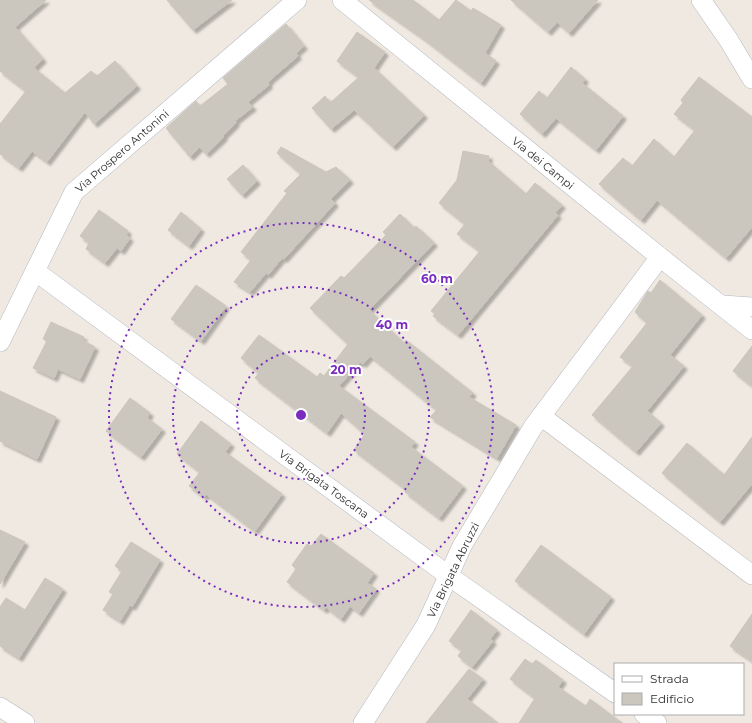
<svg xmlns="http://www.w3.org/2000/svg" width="752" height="723" font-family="Montserrat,sans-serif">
<defs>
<filter id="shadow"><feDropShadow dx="3.5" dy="3.5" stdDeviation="1" flood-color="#0004"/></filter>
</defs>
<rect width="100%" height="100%" fill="#efe9e1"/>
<!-- building -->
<g fill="#cbc7bf" stroke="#cbc5ba" filter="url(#shadow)">
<path d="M0,0h46l-31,27 28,32 -9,9 31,25 26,-22 6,5 18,-15 22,25 -43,38 -9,-12 -38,50 -15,-11 -13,17 -19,-14v-30l26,-33 -26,-20z"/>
<path d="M167,0h65l-39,30z"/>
<path d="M369,0h44l26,20 17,-20 15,11 2,-3 28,17 -16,28 11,8 -15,22 -58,-45z"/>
<path d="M511,0h87l-29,33 -12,-11 -9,10z"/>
<path d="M286,24l18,22 -8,7 2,3 -28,24 -2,3 1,2 -21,17 5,5 -18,14 1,2 -13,13 1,1 -18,17 -6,-7 -10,10 -24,-29 30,-27 4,5 28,-22 -5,-6z"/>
<path d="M357,32l28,20 -11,16 50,47 -31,32 -39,-37 -23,19 -19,-21 13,-12 5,7 29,-26 -22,-16z"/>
<path d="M571,67l14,12 -3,4 41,33 -27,34 -40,-32 -14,16 -22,-20 19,-23 8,7z"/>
<path d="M699,77l53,40v110l-26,31 -69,-58 -16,20 -42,-36 24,-26 9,8 22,-27 20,18 21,-27 -21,-16 9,-11 -2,-3z"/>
<path d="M281,147l45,25 10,-5 14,13 -19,19 4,4 -51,56 -2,-1 -14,17 -2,-2 -16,19 -16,-10 17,-22 -10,-8 46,-59 -3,-2 17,-17 -24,-21z"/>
<path d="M463,151l26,5 -1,5 38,33 9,-11 27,22 -7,8 3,2 -100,120 -25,-19 2,-2 -4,-3 49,-60 -23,-17 8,-10 -26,-21 18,-23z"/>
<path d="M243,165l14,16 -15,14 -15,-16z"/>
<path d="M99,210l29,21 -2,4 4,3 -9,13 -4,-3 -12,15 -19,-14 3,-6 -9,-7z"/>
<path d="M181,212l20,17 -12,17 -21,-16z"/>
<path d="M400,214l14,14 2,-2 18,17 -65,67 35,33 2,-3 67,53 -4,4 47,28 -19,33 -67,-41 7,-7 -67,-54 -7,8 -3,-2 -21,24 76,56 -4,5 52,39 -24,32 -34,-26 2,-2 -53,-40 11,-16 -24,-21 -14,20 -72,-55 4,-5 -18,-15 18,-23 58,42 3,-4 4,3 24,-32 -38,-36 31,-32 3,2 42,-43 -3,-3z"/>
<path d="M660,280l42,35 -32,40 14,11 -37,45 14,12 -25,29 -44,-37 41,-49 -13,-9 27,-34 -12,-11 13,-21 3,2z"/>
<path d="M196,285l30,21 -25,35 -30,-22z"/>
<path d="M51,322l33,15 -2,3 13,7 -15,32 -22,-10 -4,9 -21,-10 14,-27 -4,-2z"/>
<path d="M752,346v40l-19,-15z"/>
<path d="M0,391l56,26 -19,42 -37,-18z"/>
<path d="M130,398l20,15 -3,5 15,11 -21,28 -35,-26z"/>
<path d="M201,421l30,23 -6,8 57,42 -27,37 -49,-37 -2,3 -15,-11 11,-14 -23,-18z"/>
<path d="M752,437v47l-32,38 -58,-49 25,-30 37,32z"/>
<path d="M0,530l25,12 -25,42z"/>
<path d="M321,534l53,39 -7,10 9,6 -17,24 -9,-7 -9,13 -15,-12 -2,3 -37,-28 9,-13 -4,-4 15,-21 4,2z"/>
<path d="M131,542l29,18 -28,47 -2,-2 -10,16 -17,-11 10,-16 -4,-2 13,-21 -7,-5z"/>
<path d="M541,545l70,52 -27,37 -69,-53z"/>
<path d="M45,578l18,11 -44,69 -19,-12v-39l6,-9 19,12z"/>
<path d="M471,610l26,20 -7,9 3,2 -21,26 -14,-11 4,-6 -13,-9z"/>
<path d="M752,614v47l-22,-15z"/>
<path d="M525,659l7,5 4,-4 27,20 -5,7 28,19 4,-7 32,24h-103l16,-25 -25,-19z"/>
<path d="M469,669l14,10 -16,20 31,24h-72z"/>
</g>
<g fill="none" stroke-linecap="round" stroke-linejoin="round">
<!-- street casing -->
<g stroke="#b4b7c1" stroke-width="20">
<g id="street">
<path d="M342,0l318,257 92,73"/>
<path d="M701,0l27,39 24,40"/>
<path d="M35,271l414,305 166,117"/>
<path d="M723,305l29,2"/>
<path d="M0,342l74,-150 223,-192"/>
<path d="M541,416l211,159"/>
<path d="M0,707l25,16"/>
<path d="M644,714l13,9"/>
<path d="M363,723l63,-98 36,-79 71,-119 127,-170"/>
</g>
</g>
<!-- street -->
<use href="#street" stroke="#fff" stroke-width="19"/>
</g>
<!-- distance rings -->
<g fill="none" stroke="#7b2cbf" stroke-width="2" stroke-dasharray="2 4">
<circle cx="301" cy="415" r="64"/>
<circle cx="301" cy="415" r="128"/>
<circle cx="301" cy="415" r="192"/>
</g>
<g text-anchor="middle" stroke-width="4" stroke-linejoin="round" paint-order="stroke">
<!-- street labels -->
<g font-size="11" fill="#2e2e2e" stroke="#fff">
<text transform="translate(122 151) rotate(-41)" y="4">Via Prospero Antonini</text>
<text transform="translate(543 163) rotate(39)" y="4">Via dei Campi</text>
<text transform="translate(324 484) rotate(36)" y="4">Via Brigata Toscana</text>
<text transform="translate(453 570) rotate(-64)" y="4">Via Brigata Abruzzi</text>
</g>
</g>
<circle cx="301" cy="415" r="6" fill="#7b2cbf" stroke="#fff" stroke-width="2"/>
<g font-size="12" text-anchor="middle" font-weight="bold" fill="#7b2cbf" stroke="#fff" stroke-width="4" stroke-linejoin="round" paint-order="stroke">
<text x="437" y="283">60 m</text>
<text x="392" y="329">40 m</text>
<text x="346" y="374">20 m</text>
</g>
<!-- legend -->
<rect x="614" y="663" width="130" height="52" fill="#ffffff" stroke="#ababab"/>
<rect x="622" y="676" width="20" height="6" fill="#ffffff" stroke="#ababab"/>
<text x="650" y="683" font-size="12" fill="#2e2e2e">Strada</text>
<rect x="622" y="693" width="20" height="12" fill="#cbc7bf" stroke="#ababab"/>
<text x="650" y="703" font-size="12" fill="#2e2e2e">Edificio</text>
</svg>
